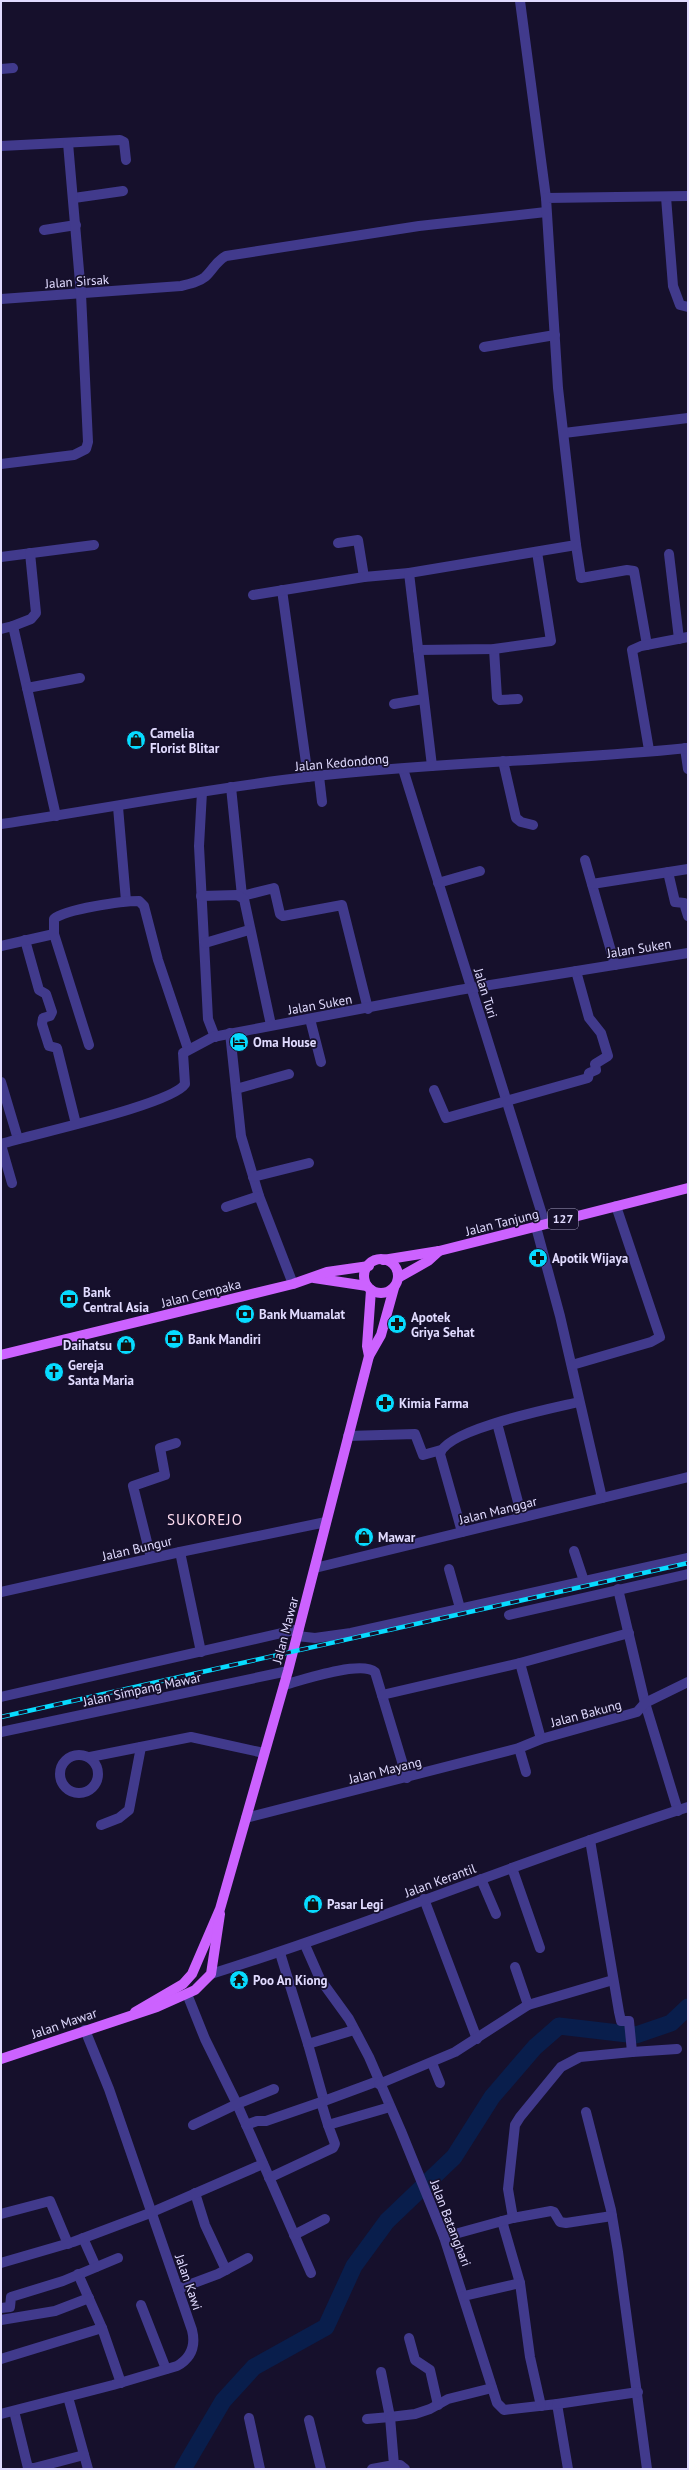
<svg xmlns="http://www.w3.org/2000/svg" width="689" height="2470" font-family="'PT Sans',sans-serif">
<rect width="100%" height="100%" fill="#16102c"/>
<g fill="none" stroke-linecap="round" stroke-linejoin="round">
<!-- river -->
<path stroke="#091e4c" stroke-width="17" d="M183,2469l40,-68 31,-34 72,-40 28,-61 33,-45 67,-64 38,-60 43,-50 24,-21 77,9 35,-12 17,-16"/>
<!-- minor -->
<g stroke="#413a8c" stroke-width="10">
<path d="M520,1l26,197"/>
<path d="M1,69l12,-1"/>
<path d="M1,146l119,-6 4,2 2,18"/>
<path d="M666,197l7,89 7,19 8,2"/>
<path d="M74,198l49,-7"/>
<path d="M44,230l32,-5"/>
<path d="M1,299l180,-13c9,-2 18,-4 24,-9 8,-7 11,-16 21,-21l193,-30 127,-14"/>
<path d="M484,347l71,-12"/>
<path d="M564,433l124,-15"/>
<path d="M1,464l73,-9 12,-6 2,-7 -7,-148 -13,-151"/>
<path d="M338,543l20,-3 6,37"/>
<path d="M576,545l5,33 46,-8 7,1 13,74"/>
<path d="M669,554l10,85"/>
<path d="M1,557l93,-12"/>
<path d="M282,590l26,187"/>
<path d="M253,595l111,-18 45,-4"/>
<path d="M13,626l18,-7 5,-6 -6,-60"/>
<path d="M1,629l12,-3 43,190"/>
<path d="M494,649l3,49 3,2 18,-1"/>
<path d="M418,650l76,-1 57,-8 -14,-89"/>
<path d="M27,688l53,-10"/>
<path d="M394,704l29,-5"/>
<path d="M685,748l3,21"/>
<path d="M649,750l-17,-100 9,-4 47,-9"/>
<path d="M503,761l13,57 5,4 12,3"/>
<path d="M432,766l-23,-193 167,-28 -18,-157 -12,-190 142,-2"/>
<path d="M403,769l142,455"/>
<path d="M319,776l3,26"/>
<path d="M231,787l11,109 32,-8 6,26 3,2 59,-11 26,104"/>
<path d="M202,792l-3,54 9,173 7,18"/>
<path d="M118,807l8,94"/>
<path d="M1,824c102,-15 203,-35 306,-47 126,-15 254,-16 381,-29"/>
<path d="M585,860l30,105"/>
<path d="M668,872l7,30 9,1 4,13"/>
<path d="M438,883l42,-12"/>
<path d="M592,884l96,-15"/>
<path d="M201,896l36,-1 7,4 27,126"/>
<path d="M25,940l14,50 7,4 6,18 -2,4 -7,2 -1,6 7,22 8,2 19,76"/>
<path d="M205,943l44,-13"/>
<path d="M1,946l53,-12"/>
<path d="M310,1019l11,43"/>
<path d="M230,1033l11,103 18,60 34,88"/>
<path d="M89,1045l-35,-111v-15c11,-10 69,-18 85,-18l5,5 14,54 30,89"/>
<path d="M1,1082l17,57"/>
<path d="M236,1089l53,-15"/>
<path d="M434,1090l12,28 142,-40 1,-5 7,-3 -1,-6 13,-8 -7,-23 -12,-15 -13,-47"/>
<path d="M1,1144c31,-10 170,-39 184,-60l-2,-31 30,-16 246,-47 229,-37"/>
<path d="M1,1145l11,38"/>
<path d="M253,1177l56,-14"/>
<path d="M226,1207l33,-11"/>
<path d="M536,1227l24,89 42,182"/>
<path d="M572,1365l79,-23 9,-5 -44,-131"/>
<path d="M497,1423l25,94"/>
<path d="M348,1436l67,-2 8,21 18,-5"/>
<path d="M462,1532l-22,-78c6,-25 114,-46 139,-52"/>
<path d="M574,1551l10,30"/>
<path d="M180,1552l21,100"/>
<path d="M151,1558l-18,-72 32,-11 -5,-27 16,-5"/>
<path d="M315,1568l373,-91"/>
<path d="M449,1569l11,39"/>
<path d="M618,1589l27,114 33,108"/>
<path d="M1,1592l179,-40 146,-30"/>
<path d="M509,1615l179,-41"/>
<path d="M297,1636l18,2 36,-5 337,-75"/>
<path d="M520,1663l21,76"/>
<path d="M284,1685c18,-5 77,-25 91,-13l32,106"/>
<path d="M382,1695l138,-32 109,-30"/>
<path d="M1,1697l298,-68"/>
<path d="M1,1732l287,-61"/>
<path d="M519,1748l7,24"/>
<circle cx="79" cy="1774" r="19"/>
<path d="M90,1757l101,-20 73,16"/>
<path d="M246,1818l273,-70 22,-9 96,-27 8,-9 43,-21"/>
<path d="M101,1825l18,-7 10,-8 12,-63"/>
<path d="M512,1868l28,80"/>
<path d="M481,1879l15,35"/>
<path d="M424,1899l53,140"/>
<path d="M305,1945l15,34 29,40 20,38 32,74 43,106 53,166 7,7 53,-6 11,65"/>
<path d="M280,1953l28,91 46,-14"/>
<path d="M515,1967l13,38"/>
<path d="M211,1974c161,-50 316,-116 477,-167"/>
<path d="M187,1994l18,45 32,65 74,169"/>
<path d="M308,2044l16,57 54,-20"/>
<path d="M632,2052l45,-3"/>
<path d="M432,2063l8,20"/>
<path d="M379,2084l76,-32 73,-47 85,-25"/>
<path d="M321,2102l7,23"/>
<path d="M586,2112l25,98 7,42 29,217"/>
<path d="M193,2125l44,-21 37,-15"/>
<path d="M246,2125l11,-4h9l58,-20"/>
<path d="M269,2178l64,-30 2,-4 -7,-19 62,-18"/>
<path d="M195,2193l10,32 21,45"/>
<path d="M1,2214l49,-13 18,43"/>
<path d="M513,2218l-5,-29 7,-64 5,-8 41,-50 19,-10 52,-5 -3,-31h-8l-2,-9 -29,-172"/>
<path d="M502,2221l18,62 10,74 11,49"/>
<path d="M294,2235l31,-16"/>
<path d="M444,2237l69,-19 38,-7 3,1 6,10 6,1 46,-7"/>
<path d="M83,2238l13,29"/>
<path d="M1,2263l72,-21 77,-29 113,-49"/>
<path d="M78,2274l24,54"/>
<path d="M178,2289l40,-15 30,-16"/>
<path d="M464,2296l56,-13"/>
<path d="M141,2305l25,64"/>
<path d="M1,2308l9,-1 1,-10 52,-16 55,-23"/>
<path d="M1,2320l54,-9 34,-13"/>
<path d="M409,2338l6,22 15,10 8,35"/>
<path d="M1,2359l101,-31 19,55"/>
<path d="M68,2397l20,72"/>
<path d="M557,2404l81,-12"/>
<path d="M14,2411l14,57h6l50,-13"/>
<path d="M1,2414l112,-29 64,-19c14,-8 19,-20 15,-36l-83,-241 -24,-59"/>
<path d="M249,2418l11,51"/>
<path d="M367,2419l23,-2 -9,-45"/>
<path d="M309,2420l12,49"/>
<path d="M394,2465h6l5,4"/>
<path d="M372,2469l22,-4 -4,-48 25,-3 15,-5 18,-10 44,-11"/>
</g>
<!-- primary -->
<g stroke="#cc62ff" stroke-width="10">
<circle cx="381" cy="1276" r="17"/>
<path d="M383,1260l56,-9 249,-63"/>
<path d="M314,1278l53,8"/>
<path d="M398,1278l30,-17 11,-10"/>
<path d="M1,1355l292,-71 34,-12 42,-6"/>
<path d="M369,1356l-2,-10 4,-56"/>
<path d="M135,2012l48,-28 9,-10 28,-65 68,-238 81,-315 12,-21 13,-47"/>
<path d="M1,2059l156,-52 38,-17 16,-16 9,-60"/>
</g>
<!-- rail casing -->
<g stroke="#07dbff" stroke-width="4.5">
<path id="rail" d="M1,1717l687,-154"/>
</g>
<!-- rail -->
<use href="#rail" stroke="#16102c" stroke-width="3" stroke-dasharray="9" stroke-linecap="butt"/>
</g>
<!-- icons -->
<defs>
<g id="shop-disc" transform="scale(1)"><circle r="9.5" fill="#07dbff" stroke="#16102c"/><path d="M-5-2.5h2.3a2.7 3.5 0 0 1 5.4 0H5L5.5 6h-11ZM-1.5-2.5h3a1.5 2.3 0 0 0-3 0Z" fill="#111"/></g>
<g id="hotel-disc" transform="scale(1)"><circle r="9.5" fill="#07dbff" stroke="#16102c"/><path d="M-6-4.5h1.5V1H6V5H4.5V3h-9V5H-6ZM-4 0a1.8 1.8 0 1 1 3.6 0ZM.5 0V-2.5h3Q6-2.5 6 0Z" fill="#111"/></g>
<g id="pharmacy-disc" transform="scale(1)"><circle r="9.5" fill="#07dbff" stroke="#16102c"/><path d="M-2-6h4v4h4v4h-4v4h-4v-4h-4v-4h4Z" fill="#111"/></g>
<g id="bank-disc" transform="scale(1)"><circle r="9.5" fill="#07dbff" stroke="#16102c"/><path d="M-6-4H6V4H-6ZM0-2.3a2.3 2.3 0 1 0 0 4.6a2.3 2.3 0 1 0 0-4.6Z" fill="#111"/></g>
<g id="church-disc" transform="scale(1)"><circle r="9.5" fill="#07dbff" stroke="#16102c"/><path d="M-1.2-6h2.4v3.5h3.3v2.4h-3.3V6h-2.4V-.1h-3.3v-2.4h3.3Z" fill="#111"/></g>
<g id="temple-disc" transform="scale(1)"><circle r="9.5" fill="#07dbff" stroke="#16102c"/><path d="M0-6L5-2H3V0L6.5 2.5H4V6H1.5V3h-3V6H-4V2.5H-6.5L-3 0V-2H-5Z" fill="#111"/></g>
</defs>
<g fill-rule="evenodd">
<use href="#shop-disc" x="136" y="740"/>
<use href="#hotel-disc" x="239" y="1042"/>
<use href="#pharmacy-disc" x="538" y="1258"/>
<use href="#bank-disc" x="69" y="1299"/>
<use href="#bank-disc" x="245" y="1314"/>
<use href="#pharmacy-disc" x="397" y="1324"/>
<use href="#bank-disc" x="174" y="1339"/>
<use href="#shop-disc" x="126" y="1345"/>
<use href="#church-disc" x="54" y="1372"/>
<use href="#pharmacy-disc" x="385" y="1403"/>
<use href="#shop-disc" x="364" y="1537"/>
<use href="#shop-disc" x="313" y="1904"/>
<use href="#temple-disc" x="239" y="1980"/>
</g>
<g text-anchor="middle" stroke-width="3.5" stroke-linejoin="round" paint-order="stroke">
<!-- shield labels -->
<rect fill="#16102c" stroke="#a49ec0" stroke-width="1" x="548" y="1209" width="30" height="20" rx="3"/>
<g font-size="12" font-weight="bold" fill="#e1dbff">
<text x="563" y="1223">127</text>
</g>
<!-- street labels -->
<g font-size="13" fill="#e1dbff" stroke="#16102c">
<text transform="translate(77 281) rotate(-4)" y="5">Jalan Sirsak</text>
<text transform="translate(342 762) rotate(-5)" y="5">Jalan Kedondong</text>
<text transform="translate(639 948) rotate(-9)" y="5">Jalan Suken</text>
<text transform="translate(486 993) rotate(73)" y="5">Jalan Turi</text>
<text transform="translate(320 1004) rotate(-10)" y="5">Jalan Suken</text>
<text transform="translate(502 1222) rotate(-14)" y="5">Jalan Tanjung</text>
<text transform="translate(201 1293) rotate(-14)" y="5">Jalan Cempaka</text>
<text transform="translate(498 1510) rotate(-14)" y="5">Jalan Manggar</text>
<text transform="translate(137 1548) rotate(-13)" y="5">Jalan Bungur</text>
<text transform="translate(285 1630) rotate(-75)" y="5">Jalan Mawar</text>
<text transform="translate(142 1689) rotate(-12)" y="5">Jalan Simpang Mawar</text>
<text transform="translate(586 1713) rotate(-15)" y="5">Jalan Bakung</text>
<text transform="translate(385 1770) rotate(-14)" y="5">Jalan Mayang</text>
<text transform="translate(440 1880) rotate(-20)" y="5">Jalan Kerantil</text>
<text transform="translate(64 2023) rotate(-19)" y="5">Jalan Mawar</text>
<text transform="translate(451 2223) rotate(69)" y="5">Jalan Batanghari</text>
<text transform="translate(189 2282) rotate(71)" y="5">Jalan Kawi</text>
</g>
<!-- poi labels -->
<g font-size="13" font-weight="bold" fill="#e1dbff" stroke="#16102c" text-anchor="start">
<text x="150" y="738">Camelia<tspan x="150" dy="15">Florist Blitar</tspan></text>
<text x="253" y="1047">Oma House</text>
<text x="552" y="1263">Apotik Wijaya</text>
<text x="83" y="1297">Bank<tspan x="83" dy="15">Central Asia</tspan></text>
<text x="259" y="1319">Bank Muamalat</text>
<text x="411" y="1322">Apotek<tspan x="411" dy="15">Griya Sehat</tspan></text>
<text x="188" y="1344">Bank Mandiri</text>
<text x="112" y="1350" text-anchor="end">Daihatsu</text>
<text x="68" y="1370">Gereja<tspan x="68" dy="15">Santa Maria</tspan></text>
<text x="399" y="1408">Kimia Farma</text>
<text x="378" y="1542">Mawar</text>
<text x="327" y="1909">Pasar Legi</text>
<text x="253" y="1985">Poo An Kiong</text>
</g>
<!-- quarter labels -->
<g font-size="15" letter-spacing="1" fill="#ffddf1" stroke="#16102c">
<text x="205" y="1525">SUKOREJO</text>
</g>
</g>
<!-- border -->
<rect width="689" height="2470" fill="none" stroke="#e1dbff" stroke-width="4"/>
</svg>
